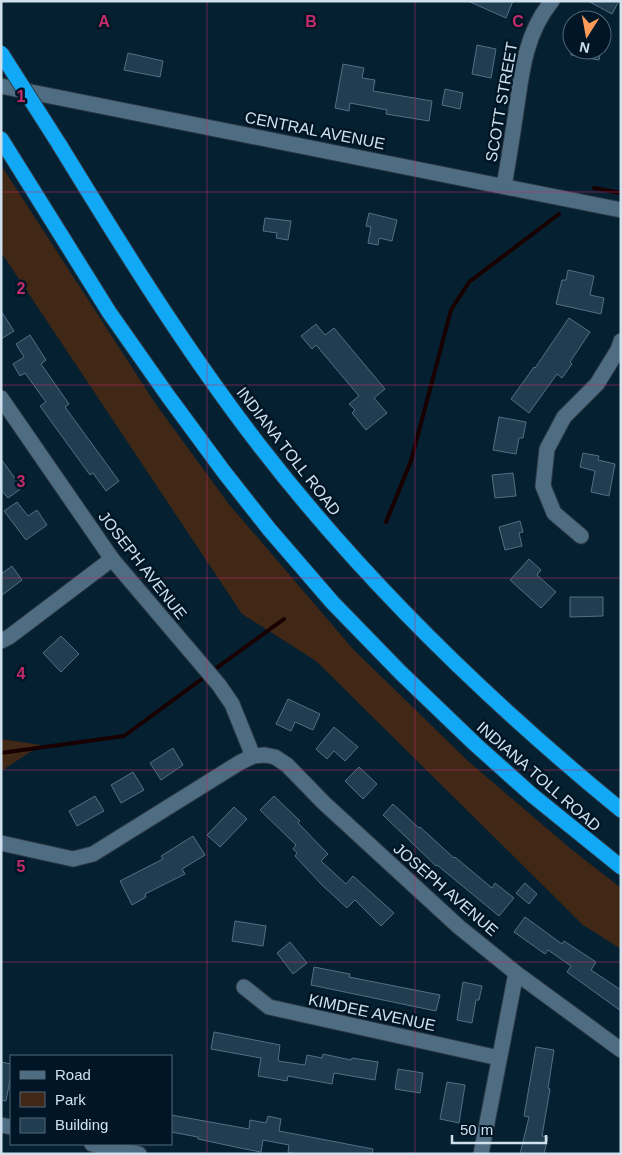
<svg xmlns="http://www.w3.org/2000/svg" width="622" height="1155" font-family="Arial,sans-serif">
<rect width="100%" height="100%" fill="#042031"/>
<!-- green -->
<g fill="#412716">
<path d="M1,165l154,238 73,100 125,146 115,112 103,88 50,39v61l-38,-24 -267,-264 -74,-47 -241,-362z"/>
<path d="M1,739l40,6 -40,26z"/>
</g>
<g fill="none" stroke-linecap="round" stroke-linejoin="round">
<!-- stream -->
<g stroke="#180000" stroke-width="4">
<path d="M594,188l27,5"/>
<path d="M386,522l25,-61 40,-151 18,-28 90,-68"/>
<path d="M211,672l73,-53"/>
<path d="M1,753l123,-17 82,-60"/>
</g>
</g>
<!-- building -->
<g fill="#213d50" stroke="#527085">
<path d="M468,1h45l-7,17z"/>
<path d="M588,1h31l-7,13z"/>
<path d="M477,45l19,4 -5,29 -19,-4z"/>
<path d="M571,50h30l-2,10 -28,-5z"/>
<path d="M128,53l35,8 -3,16 -36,-7z"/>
<path d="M343,64l21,4 -2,10 13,2 -2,11 59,10 -3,20 -43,-7 1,-4 -37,-7 -1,8 -14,-3z"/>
<path d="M445,89l18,4 -3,16 -18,-4z"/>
<path d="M369,213l28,7 -5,21 -13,-3 -1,7 -10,-2 3,-16 -5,-1z"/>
<path d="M265,218l26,3 -3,19 -12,-2 1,-5 -14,-2z"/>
<path d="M568,270l26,6 -4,19 14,3 -3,16 -45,-10 6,-24h4z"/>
<path d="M1,311l13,20 -13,8z"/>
<path d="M569,318l21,14 -20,30 2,2 -10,14 -5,-4 -28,39 -18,-14 23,-32 1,1z"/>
<path d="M316,324l9,11 9,-7 51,61 -11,9 13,15 -21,17 -14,-17 3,-3 -6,-6 10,-8 -43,-51 -4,4 -11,-13z"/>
<path d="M30,335l16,25 -5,4 28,40 -4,3 54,74 -13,10 -13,-18 -3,2 -50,-69 6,-4 -21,-29 -5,3 -7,-12 11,-7 -8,-13z"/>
<path d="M499,417l27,5 -3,16h-4l-3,16 -23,-4z"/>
<path d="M583,453l16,3 -1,4 17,4 -6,32 -18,-4 4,-21 -15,-4z"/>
<path d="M1,459l21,29 -14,10 -7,-8z"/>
<path d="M513,473l3,23 -21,2 -3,-23z"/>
<path d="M17,502l11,14 9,-6 10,15 -21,15 -22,-29z"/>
<path d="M520,521l3,11 -4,1 3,13 -17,4 -6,-23z"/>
<path d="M529,559l12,11 -4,5 19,17 -15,16 -31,-28z"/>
<path d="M12,566l10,14 -21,16v-22z"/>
<path d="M570,597h33v19l-33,1z"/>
<path d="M61,636l18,18 -18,18 -18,-19z"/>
<path d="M288,699l32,15 -7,16 -18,-8 -4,9 -15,-7z"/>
<path d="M334,727l24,20 -13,14 -11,-10 -7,8 -11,-10z"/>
<path d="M173,748l10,17 -22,15 -11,-17z"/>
<path d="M359,767l18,17 -14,15 -18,-18z"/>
<path d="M133,772l11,18 -23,13 -10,-18z"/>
<path d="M95,796l9,15 -27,15 -8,-15z"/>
<path d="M274,796l26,25 -2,2 30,31 -7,7 25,23 7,-8 41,37 -13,13 -26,-26 -8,8 -25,-23 -27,-29 2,-3 -4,-4 3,-4 -36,-35z"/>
<path d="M393,804l26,24 1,-1 34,31 1,-1 37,31 3,-5 19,15 -15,18 -62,-51 -1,1 -53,-51z"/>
<path d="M234,807l13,12 -27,28 -13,-12z"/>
<path d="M193,836l12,19 -23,14 3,5 -40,20 1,3 -14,8 -12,-24 43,-22 -2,-3z"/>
<path d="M525,883l12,11 -8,10 -13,-11z"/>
<path d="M525,917l37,27 2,-3 32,21 -5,8 30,20v21l-54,-39 4,-6 -23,-16 -3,4 -31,-22z"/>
<path d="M235,921l31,5 -3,20 -31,-5z"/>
<path d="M290,942l17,21 -14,11 -16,-21z"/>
<path d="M314,967l36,7 -1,3 91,18 -4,16 -125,-26z"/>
<path d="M463,982l19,4 -3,14h-3l-4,23 -15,-3z"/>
<path d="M214,1032l66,13 -2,16 27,4 2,-10 15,3 1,-4 28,6 1,-2 26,4 -3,18 -41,-7 -2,11 -44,-8 -1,5 -29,-5 3,-18 -50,-9z"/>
<path d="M536,1047l18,3 -6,38 2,1 -8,47 6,1 -4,17h-24l9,-37 -5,-1z"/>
<path d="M1,1062l10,2v11l-5,26 -5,-1z"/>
<path d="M398,1069l25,4 -3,20 -25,-4z"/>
<path d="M447,1082l18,3 -6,38 -19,-4z"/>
<path d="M171,1115l78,14 1,-9 16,3 2,-7 13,3 -2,12 94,18 -1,5h-76l-8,-2 1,-7 -26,-5 -2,12 -16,-3 -47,-10v-2l-27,-5z"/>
</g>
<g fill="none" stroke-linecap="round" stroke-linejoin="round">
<!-- minor casing -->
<g stroke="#2e3945" stroke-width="17">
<g id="minor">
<path d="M1,86l620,124"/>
<path d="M504,186c5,-27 9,-54 13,-81 5,-37 10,-74 35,-104"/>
<path d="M1,398l111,161 107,126 13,19 21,52"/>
<path d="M581,536l-27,-23 -11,-27 4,-37 17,-32 33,-33 21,-34 3,-9"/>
<path d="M1,641l8,-4 103,-78"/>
<path d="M1,843l72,16 20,-5 146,-91 14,-7 12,-1 10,2 12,8 37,38 135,124 57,46 105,77"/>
<path d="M244,987l25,20 230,51"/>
<path d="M1,1125l10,2"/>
<path d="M92,1144l47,10"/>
<path d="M481,1154l35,-181"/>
</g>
</g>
<!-- highway casing -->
<g stroke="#2e3945" stroke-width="17">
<g id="highway">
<path d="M1,139l108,173 59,84 56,76 45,57 63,73 69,71 75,72 56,50 89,72"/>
<path d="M59,144c63,103 126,205 200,301 105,136 229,256 362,365"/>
</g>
</g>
<!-- minor -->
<use href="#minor" stroke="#4f6d82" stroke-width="15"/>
<!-- highway -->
<use href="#highway" stroke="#11a9f6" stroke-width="15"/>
<!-- highway-bridge casing -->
<g stroke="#2e3945" stroke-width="17" stroke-linecap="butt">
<path id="highway-bridge" d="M1,53l58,91"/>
</g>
<!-- highway-bridge -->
<use href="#highway-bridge" stroke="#11a9f6" stroke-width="15"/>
</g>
<!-- grid -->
<path fill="none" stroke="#c32c6a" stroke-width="1" stroke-opacity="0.55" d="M207,1v1153M415,1v1153M1,192h620M1,385h620M1,578h620M1,770h620M1,962h620"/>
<g text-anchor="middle" stroke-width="5" stroke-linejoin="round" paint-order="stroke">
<!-- street labels -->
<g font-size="16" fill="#d0e1ed" stroke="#001627">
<text transform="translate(501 102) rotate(-80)" y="6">SCOTT STREET</text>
<text transform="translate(315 130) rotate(11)" y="6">CENTRAL AVENUE</text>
<text transform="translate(289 451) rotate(52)" y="6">INDIANA TOLL ROAD</text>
<text transform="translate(143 565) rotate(52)" y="6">JOSEPH AVENUE</text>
<text transform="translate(539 776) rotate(41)" y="6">INDIANA TOLL ROAD</text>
<text transform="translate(446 889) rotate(41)" y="6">JOSEPH AVENUE</text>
<text transform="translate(372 1012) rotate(12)" y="6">KIMDEE AVENUE</text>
</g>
</g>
<g font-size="16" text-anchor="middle" font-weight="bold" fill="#c32c6a" stroke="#001627" stroke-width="5" stroke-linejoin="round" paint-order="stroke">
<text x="104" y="27">A</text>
<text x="311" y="27">B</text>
<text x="518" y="27">C</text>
<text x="21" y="102">1</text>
<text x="21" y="294">2</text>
<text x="21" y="487">3</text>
<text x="21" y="679">4</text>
<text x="21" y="872">5</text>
</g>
<!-- border -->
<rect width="622" height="1155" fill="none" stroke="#d0e1ed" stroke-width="5"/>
<!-- legend -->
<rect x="10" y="1055" width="162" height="90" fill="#001627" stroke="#536776"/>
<rect x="20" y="1071" width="25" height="8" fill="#4f6d82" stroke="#536776"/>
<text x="55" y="1080" font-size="15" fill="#d0e1ed">Road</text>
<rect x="20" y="1092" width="25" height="15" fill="#412716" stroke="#536776"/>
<text x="55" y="1105" font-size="15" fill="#d0e1ed">Park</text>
<rect x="20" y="1118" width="25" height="15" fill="#213d50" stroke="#536776"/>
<text x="55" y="1130" font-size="15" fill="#d0e1ed">Building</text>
<!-- north arrow -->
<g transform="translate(587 35) rotate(191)"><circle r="24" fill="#001627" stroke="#536776"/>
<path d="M0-4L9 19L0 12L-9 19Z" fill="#fe9b58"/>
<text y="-8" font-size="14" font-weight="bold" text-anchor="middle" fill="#d0e1ed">N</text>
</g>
<!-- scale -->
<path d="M452 1135v8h94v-8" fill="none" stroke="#d0e1ed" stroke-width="2.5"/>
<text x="460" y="1135" font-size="15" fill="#d0e1ed" stroke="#001627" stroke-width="4" paint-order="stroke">50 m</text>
</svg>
